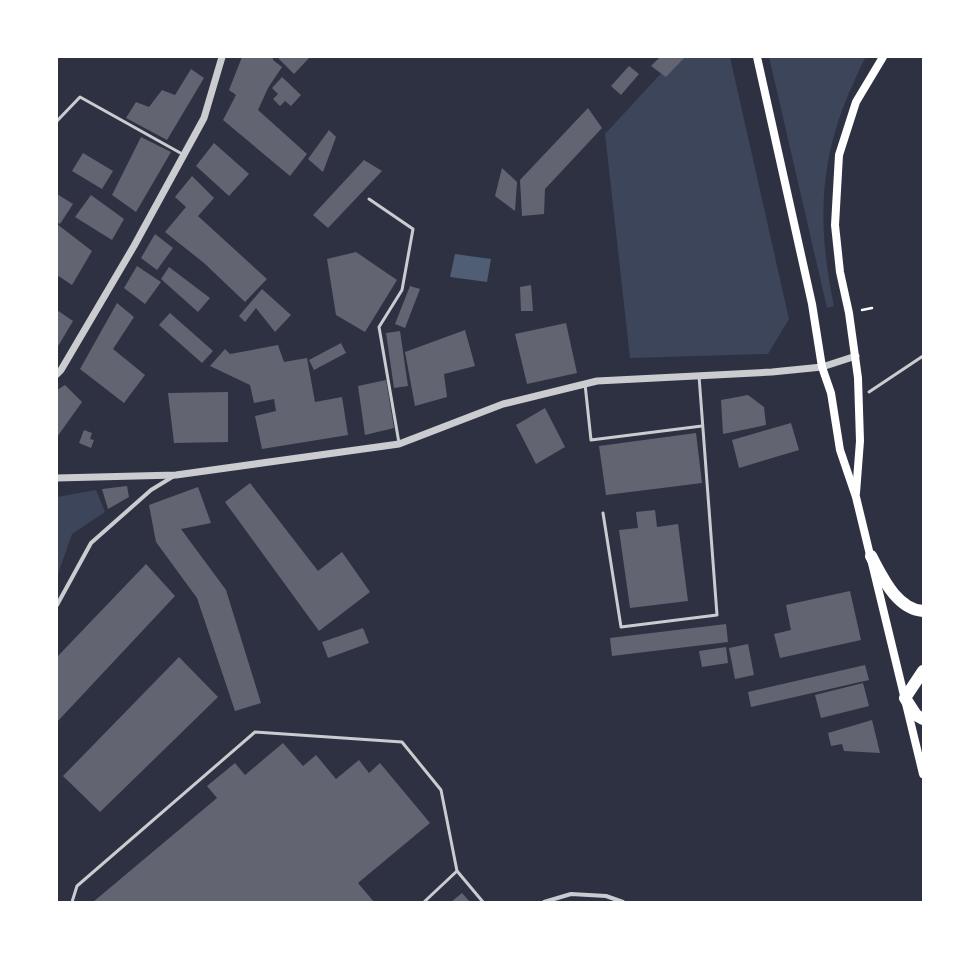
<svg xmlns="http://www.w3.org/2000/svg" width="980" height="959" font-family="'Noto Serif',serif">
<rect width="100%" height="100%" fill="#2d3142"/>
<!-- green -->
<g fill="#3c4559">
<path d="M676,57h54l59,262 -21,35 -138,4 -25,-224z"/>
<path d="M769,57h97c-7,11 -11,24 -17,36 -31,72 -31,137 -15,213l-7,2z"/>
<path d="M96,490l9,22 -33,22 -15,43v-80z"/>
</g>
<!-- water -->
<path fill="#4f5d75" d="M455,254l36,5 -4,23 -37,-5z"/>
<!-- building -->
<g fill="#626471">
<path d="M242,57h31v3l9,7 -14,21 -10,22 49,44 -17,22 -67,-56 13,-25 -7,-5z"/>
<path d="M277,57h31l1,1 -15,16z"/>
<path d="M660,57h25l-19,20 -15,-11z"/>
<path d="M629,66l10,8 -18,21 -10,-9z"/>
<path d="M191,69l13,9 -37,62 -41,-22 10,-16 13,5 13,-17 13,5z"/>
<path d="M282,77l19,18 -10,11 -6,-5 -5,5 -7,-7 5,-5 -6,-6z"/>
<path d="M588,108l14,20 -57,61 -1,25 -22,2 -2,-36z"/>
<path d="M329,130l7,7 -13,35 -15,-13z"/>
<path d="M141,137l30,15 -35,60 -24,-17z"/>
<path d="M214,143l35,31 -20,22 -33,-30z"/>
<path d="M83,153l30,18 -11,18 -30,-18z"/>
<path d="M364,160l18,11 -54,57 -15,-13z"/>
<path d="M502,168l15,14 -2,29 -20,-15z"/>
<path d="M192,176l22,22 -16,18 69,63 -22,23 -41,-39 -39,-31 21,-25 -11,-10z"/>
<path d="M57,194l16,10 -13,20 -3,-2z"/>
<path d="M91,195l33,24 -12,21 -37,-23z"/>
<path d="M57,224l35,27 -20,34 -15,-10z"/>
<path d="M155,234l18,14 -16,22 -16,-12z"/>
<path d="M356,252l41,28 -32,52 -29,-17 -9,-56z"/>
<path d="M137,266l24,16 -16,22 -21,-16z"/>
<path d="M169,267l41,31 -12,14 -37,-33z"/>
<path d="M531,285l2,26h-12l-1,-24z"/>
<path d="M410,286l10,3 -15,39 -10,-4z"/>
<path d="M262,289l29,26 -16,17 -19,-24 -11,14 -6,-6z"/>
<path d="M117,303l17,14 -21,32 32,26 -21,28 -44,-34z"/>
<path d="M57,310l16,11 -16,27z"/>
<path d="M170,313l43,38 -11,12 -43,-38z"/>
<path d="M566,323l11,50 -50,11 -12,-50z"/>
<path d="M465,330l10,36 -31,8 3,23 -32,9 -10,-54z"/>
<path d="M400,331l8,55 -14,2 -8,-55z"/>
<path d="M341,343l5,10 -32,17 -5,-10z"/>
<path d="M278,345l6,17 23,-4 8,44 27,-5 6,38 -86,14 -7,-33 21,-5 -2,-12 -20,4 -4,-18 -40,-19 15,-17 5,5z"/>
<path d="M386,380l8,48 -29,7 -7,-49z"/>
<path d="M65,385l17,17 -25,35v-47z"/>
<path d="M228,392v50l-54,1 -6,-50z"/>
<path d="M748,395l16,12 2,18 -43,9 -2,-34z"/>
<path d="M545,408l20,39 -29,17 -20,-39z"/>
<path d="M791,423l8,27 -60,18 -7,-28z"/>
<path d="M84,430l8,3 -2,6 4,1 -3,8 -12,-5z"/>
<path d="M696,433l6,50 -96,12 -7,-49z"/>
<path d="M250,483l68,88 24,-19 28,40 -51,39 -94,-129z"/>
<path d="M127,486l2,11 -21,12 -6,-20z"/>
<path d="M198,487l13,36 -30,6 45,61 35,113 -26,8 -38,-113 -41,-56 -7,-37z"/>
<path d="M655,510l2,17 21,-3 10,77 -58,7 -11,-78 19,-2 -2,-16z"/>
<path d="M146,564l29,32 -118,126v-65z"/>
<path d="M850,591l11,49 -81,18 -6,-24 17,-4 -5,-25z"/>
<path d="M726,624l2,18 -116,14 -2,-18z"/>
<path d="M363,628l6,15 -41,15 -6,-16z"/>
<path d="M748,644l6,31 -19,4 -6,-31z"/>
<path d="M726,647l2,16 -26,4 -3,-16z"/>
<path d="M179,657l39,40 -118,115 -37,-36z"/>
<path d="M865,665l4,15 -118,27 -3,-15z"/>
<path d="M863,683l6,23 -48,12 -6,-23z"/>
<path d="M872,720l8,33 -36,-2 -2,-7 -11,2 -3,-13z"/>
<path d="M283,743l20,23 13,-11 20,24 23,-19 10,13 11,-10 50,60 -72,60 16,19h-281l124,-104 -10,-12 28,-23 10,12z"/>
<path d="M462,893l8,9h-19z"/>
</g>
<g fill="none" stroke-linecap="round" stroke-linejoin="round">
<!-- path -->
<path stroke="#fff" stroke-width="2.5" d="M862,310l10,-2"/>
<!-- service -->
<g stroke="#caccd0" stroke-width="3">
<path d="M57,121l23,-24 104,58"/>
<path d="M369,199l44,30 -11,61 -23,37 20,116"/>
<path d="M585,384l6,56 111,-14"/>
<path d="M869,392l54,-36"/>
<path d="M603,513l18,114 96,-12 -18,-239"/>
<path d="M72,902l5,-16 178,-154 147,10 39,48 16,81 26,31"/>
<path d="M424,902l33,-31"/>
</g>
<!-- minor -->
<g stroke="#caccd0" stroke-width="4">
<path d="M57,605l34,-62 60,-53 23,-14"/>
<path d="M544,902l27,-8 35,2 17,6"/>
</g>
<!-- tertiary -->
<g stroke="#caccd0" stroke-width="7">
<path d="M57,374l4,-4 73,-124 70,-128 18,-61"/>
<path d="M57,478l119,-3 223,-31 104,-40 94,-23 175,-9 50,-5 34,-11"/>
</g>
<!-- secondary -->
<g stroke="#fff" stroke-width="8">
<path d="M757,57l55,247 10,63 9,26 9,57 16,47 67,277"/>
<path d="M856,493l4,-52 -2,-63 -9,-65 -9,-41 -5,-47 4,-70 17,-53 27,-45"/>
</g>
<!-- motorway -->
<g stroke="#fff" stroke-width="12">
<path d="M871,556c11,20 25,53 52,55"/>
<path d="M923,671l-18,27 11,17 7,4"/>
</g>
</g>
<!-- border -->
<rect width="980" height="959" fill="none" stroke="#ffffff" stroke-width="116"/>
</svg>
